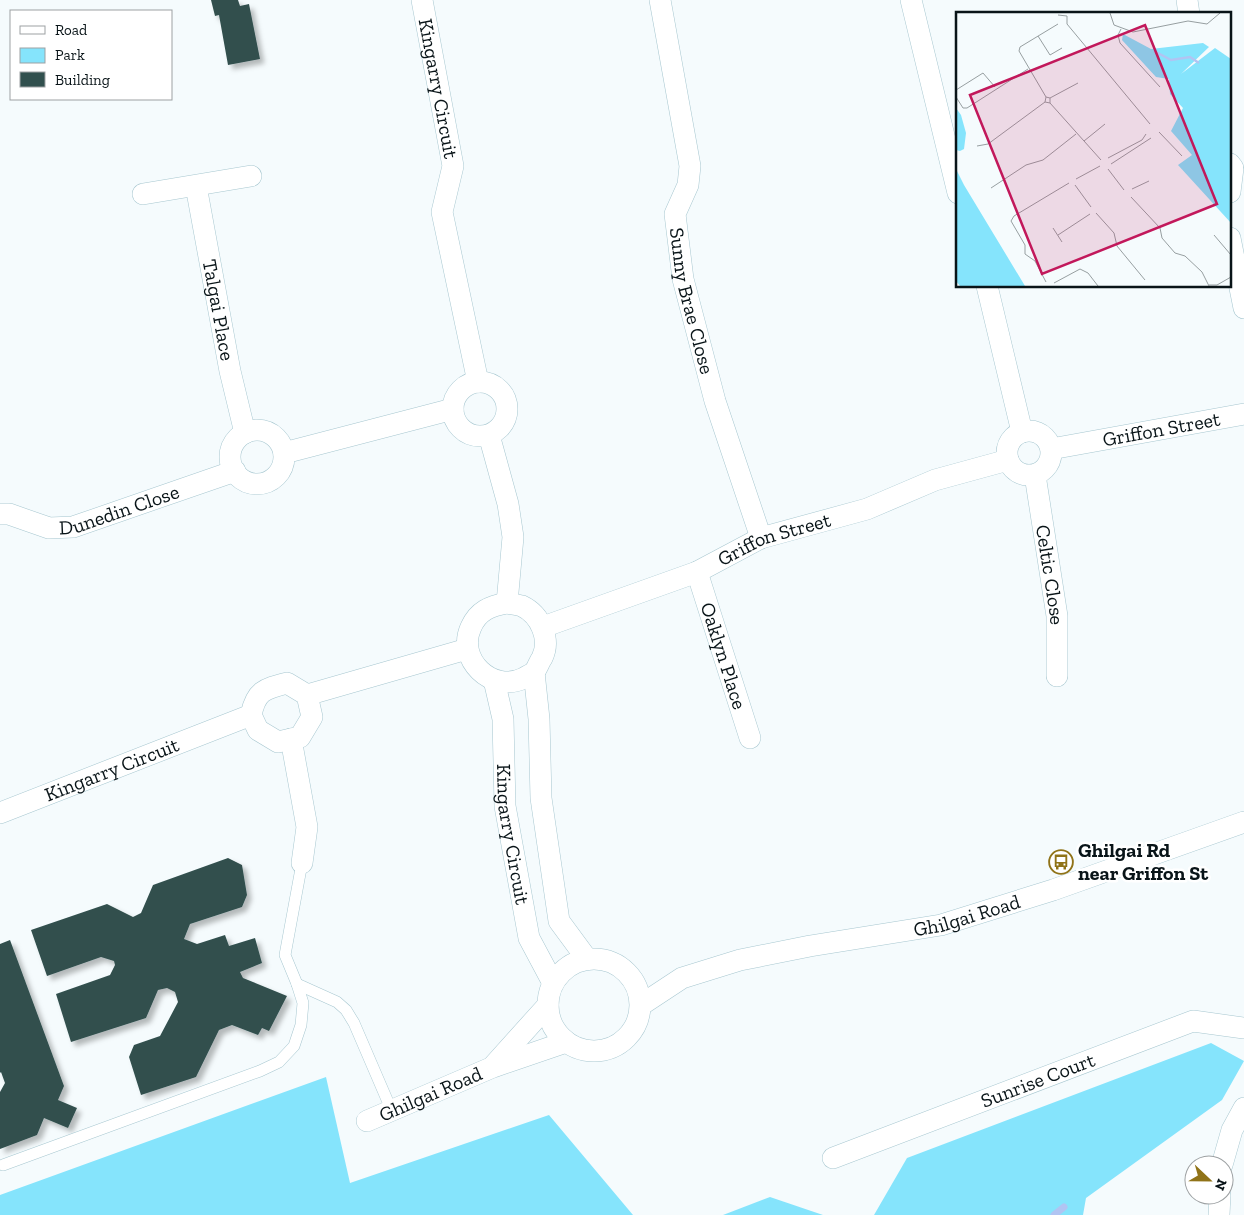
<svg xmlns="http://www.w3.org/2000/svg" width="1244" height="1215" font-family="'Zilla Slab',serif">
<defs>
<filter id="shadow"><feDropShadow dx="4.5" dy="4.5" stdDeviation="2.5" flood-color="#0004"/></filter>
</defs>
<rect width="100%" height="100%" fill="#f5fbfd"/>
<!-- green -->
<g fill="#85e4fc">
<path d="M1211,1043l33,18 -22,39 -136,98 -3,17h-209l33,-57z"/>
<path d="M326,1077l24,106 199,-68 84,100h-633v-20z"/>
<path d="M770,1197l53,18h-100z"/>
</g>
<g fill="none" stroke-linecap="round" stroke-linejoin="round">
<!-- stream -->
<path stroke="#b1c4f2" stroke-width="7" d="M1054,1215l10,-8"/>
</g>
<!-- building -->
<g fill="#31504e" filter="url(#shadow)">
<path d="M211,0h27l2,6 9,-2 11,55 -32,6 -9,-50 -4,1z"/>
<path d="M228,858l14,7 5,30 -5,12 -52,17 -6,15 13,5 28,-9 4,11 26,-8 7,25 -22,9 3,6 44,18 -18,35 -7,-3 -4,7 -26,-10 -13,5 -23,47 -55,18 -12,-38 5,-12 26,-9 18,-34 -3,-10 -8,-4 -9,2 -12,28 -75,24 -15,-48 54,-19 5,-10 -1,-4 -13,-4 -54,19 -16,-46 76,-26 26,13 8,-4 12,-28z"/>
<path d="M10,940l54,146 -6,14 19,8 -9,20 -24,-10 -7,17 -37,14v-57l5,-9 -4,-11 -1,1v-129z"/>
</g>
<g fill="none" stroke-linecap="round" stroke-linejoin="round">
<!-- service casing -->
<g stroke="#a7c7d0" stroke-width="12">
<g id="service">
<path d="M297,984l40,18 9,8 8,13 37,86"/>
<path d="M3,1165l257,-94 19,-9 15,-16 7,-21 2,-22 -6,-19 -12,-29 17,-92"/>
</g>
</g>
<!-- minor casing -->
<g stroke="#a7c7d0" stroke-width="22">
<g id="minor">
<path id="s1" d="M422,0l31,166 -11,46 36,170"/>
<path id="s2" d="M660,0l30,166 -2,19 -13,29 8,65 32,122 46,137"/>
<path d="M911,0l47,193"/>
<path d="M1187,0l2,14"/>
<path d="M1230,164l3,4 -3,24"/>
<path id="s3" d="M196,186l34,185 15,62"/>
<path d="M143,194l108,-18"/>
<path d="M1230,238l14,70"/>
<path d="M987,286l35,146"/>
<circle cx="480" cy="409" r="27"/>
<circle cx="257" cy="457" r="27"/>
<circle cx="1029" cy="453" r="22"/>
<path d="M489,435l19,69 5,33 -6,66"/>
<path id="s4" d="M1051,449l193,-35"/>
<path d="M284,453l169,-44"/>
<path id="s5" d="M1035,475l22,141v60"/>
<path id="s6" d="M0,514h9l40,14 24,-1 162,-56"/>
<path id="s7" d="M697,572l53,166"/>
<path d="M507,603c5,1 11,2 15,3 19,9 29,34 20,52 -3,4 -5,11 -8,14 -2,2 -7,4 -10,6 -32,16 -68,-19 -53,-51 7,-16 19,-21 36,-24z"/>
<path id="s8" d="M543,627l154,-55 64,-34 106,-29 68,-29 73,-20"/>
<path d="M534,672l5,47 2,79 18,123 28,38"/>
<path id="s9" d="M494,680l9,39 2,87 24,132 24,45"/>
<path d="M287,683l20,12 5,22 -12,20 -22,5 -20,-12 -7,-15c5,-24 13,-26 36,-32z"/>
<path d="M307,695l160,-46"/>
<path d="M291,739l16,88 -5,36"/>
<path id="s10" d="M0,813l251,-98"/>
<circle cx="594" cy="1005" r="46"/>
<path id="s11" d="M641,1005l41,-27 58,-18 70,-14 131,-21 112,-35 191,-68"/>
<path d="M494,1065l54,-60"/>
<path id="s12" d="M367,1121l126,-54 73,-25"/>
<path id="s13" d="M833,1158l360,-137 51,7"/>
<path d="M1222,1165l10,-35 12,-22"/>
<path d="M1219,1215l1,-20"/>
</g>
</g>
<!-- service -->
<use href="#service" stroke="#fff" stroke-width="11"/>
<!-- minor -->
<use href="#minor" stroke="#fff" stroke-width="21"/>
</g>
<!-- icons -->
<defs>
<g id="bus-ring" transform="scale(1.25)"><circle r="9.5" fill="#fff" stroke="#907318" stroke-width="1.5"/><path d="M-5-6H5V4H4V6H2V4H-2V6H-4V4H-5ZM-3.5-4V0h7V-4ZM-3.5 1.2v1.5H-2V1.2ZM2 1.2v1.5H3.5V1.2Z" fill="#907318"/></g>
</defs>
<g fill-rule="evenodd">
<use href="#bus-ring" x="1061" y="862"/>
</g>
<g text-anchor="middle" stroke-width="5" stroke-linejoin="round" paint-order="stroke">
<!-- street labels -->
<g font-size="20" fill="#091418" stroke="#fff">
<text dy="7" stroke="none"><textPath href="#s1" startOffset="90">Kingarry Circuit</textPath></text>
<text dy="7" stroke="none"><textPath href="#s2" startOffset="308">Sunny Brae Close</textPath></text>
<text dy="7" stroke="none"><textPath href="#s3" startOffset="126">Talgai Place</textPath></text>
<text dy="7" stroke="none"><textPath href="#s4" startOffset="112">Griffon Street</textPath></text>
<text dy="7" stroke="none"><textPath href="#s6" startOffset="124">Dunedin Close</textPath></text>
<text dy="7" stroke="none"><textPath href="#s8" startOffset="248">Griffon Street</textPath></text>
<text dy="7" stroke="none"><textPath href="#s5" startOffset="101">Celtic Close</textPath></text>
<text dy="7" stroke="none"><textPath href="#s7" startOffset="88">Oaklyn Place</textPath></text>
<text dy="7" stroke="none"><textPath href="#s10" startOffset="120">Kingarry Circuit</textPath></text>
<text dy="7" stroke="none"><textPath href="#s9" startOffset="156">Kingarry Circuit</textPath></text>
<text dy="7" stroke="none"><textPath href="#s11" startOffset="341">Ghilgai Road</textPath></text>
<text dy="7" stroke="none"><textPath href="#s13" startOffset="219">Sunrise Court</textPath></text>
<text dy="7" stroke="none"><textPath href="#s12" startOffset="69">Ghilgai Road</textPath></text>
</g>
<!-- poi labels -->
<g font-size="20" font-weight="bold" fill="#091418" stroke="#fff" text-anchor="start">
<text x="1078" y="857">Ghilgai Rd<tspan x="1078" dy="23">near Griffon St</tspan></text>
</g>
</g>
<!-- overview -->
<g transform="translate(956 12)">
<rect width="275" height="275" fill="#f5fbfd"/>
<path d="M167,22l28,15 52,-6 6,4 -28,27 34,-26 16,11v164l-53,-58 14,-10 -21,-24 12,-23 -13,-14 -1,-15 -13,-2 -34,-37zM0,96l5,7 5,18 -2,16 -4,2 -4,-1zM0,157l8,16 61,101h-65l-4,-5z" fill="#85e4fc"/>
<path fill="none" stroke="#b1c4f2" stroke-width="2.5" d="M198,39l17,9 19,-3 9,6"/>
<path fill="none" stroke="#979fa1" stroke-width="1" d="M154,1l4,12 19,7 55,-11 19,3 13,-11M102,3l9,1v8l83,100M165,17l-3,6 2,8 40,44M82,24l12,19 12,-7M0,78l27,-17 12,14M0,85l7,11h4l61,-39M90,85l4,1v5l-5,-1 1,-5 -27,-46 1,-4 38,-23M94,86l28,-15M94,91l51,57M203,120l23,24M128,129l21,-17M21,134l11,-2 57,-42M152,146l34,-18 4,-6M155,152l40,-26M152,157l16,21M120,167l24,-13M119,173l16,22M35,176l35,-23 17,-5 33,-26M176,177l17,-8M175,185l29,31 2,10 13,15 10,3 17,16 7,14M140,201l18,20 3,13 28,34M97,216l9,14M102,223l32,-21M258,223l17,20M90,270l-11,-21 -10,-7v-9l-14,-24 3,-5 55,-33M98,271l26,-14 8,4 10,13M253,273h8l14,-8"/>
<path fill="#c2185b" fill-opacity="0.15" stroke="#c2185b" stroke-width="2.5" d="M189,13l72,179 -175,70 -72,-179z"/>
<rect width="275" height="275" fill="none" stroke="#091418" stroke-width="2.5"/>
</g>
<!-- legend -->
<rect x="10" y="10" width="162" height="90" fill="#ffffff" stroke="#9da1a3"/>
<rect x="20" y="26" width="25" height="8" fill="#ffffff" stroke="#9da1a3"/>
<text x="55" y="35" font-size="15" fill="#091418">Road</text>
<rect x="20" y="48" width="25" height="15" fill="#85e4fc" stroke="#9da1a3"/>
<text x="55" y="60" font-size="15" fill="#091418">Park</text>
<rect x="20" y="72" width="25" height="15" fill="#31504e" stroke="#9da1a3"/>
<text x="55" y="85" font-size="15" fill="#091418">Building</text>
<!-- north arrow -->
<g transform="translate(1209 1180) rotate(112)"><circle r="24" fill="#ffffff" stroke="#9da1a3"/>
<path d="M0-4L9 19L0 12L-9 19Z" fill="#907318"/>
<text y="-8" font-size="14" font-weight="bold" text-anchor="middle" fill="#091418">N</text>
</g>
</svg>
